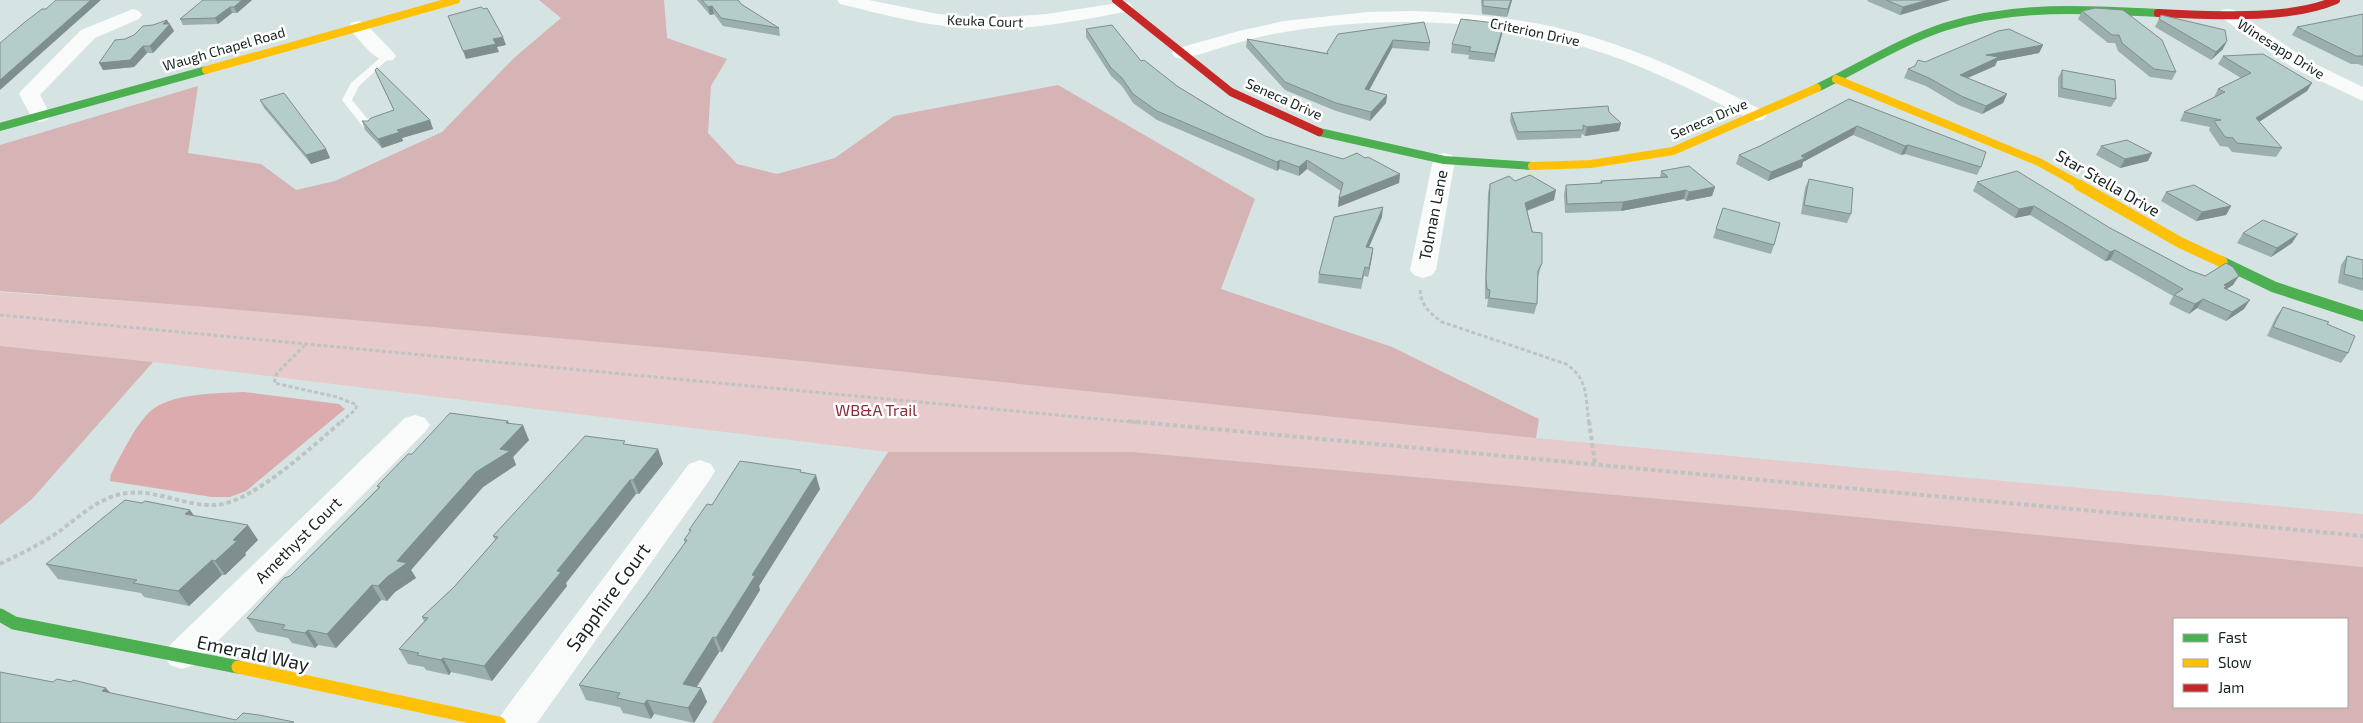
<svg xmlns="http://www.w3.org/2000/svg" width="2363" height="723" font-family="'Exo 2',sans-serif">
<rect width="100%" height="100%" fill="#d5e4e2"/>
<!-- green -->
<path fill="#e7cacb" d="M0,292l206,15 517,46 813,85 827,76v53l-576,-57 -654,-58h-245l-735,-90 -153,-16z"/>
<!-- forest -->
<g fill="#d6b3b4" fill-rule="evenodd">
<path d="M539,0h125l3,38 60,21 -16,27 -3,47 29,31 40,10 58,-16 59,-42 164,-31 197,114 -34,90 171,58 147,72 -3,19 -813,-85 -517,-46 -206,-16v-146l198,-59 -10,67 73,11 35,26 39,-9 107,-49 72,-74 47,-40z"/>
<path d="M0,346l153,16 -121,137 -32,26z"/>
<path d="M888,452h245l654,58 576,57v156h-1651zM2174,619h173v88h-173z"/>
</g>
<!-- water -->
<path fill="#dbabad" d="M244,392l95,12 6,5 -99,82 -16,6h-18l-102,-16 1,-7c10,-18 26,-53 42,-65 25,-17 62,-15 91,-17z"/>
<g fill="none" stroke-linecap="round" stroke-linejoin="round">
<!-- path-far1 -->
<g stroke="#bec4c3" stroke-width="3" stroke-dasharray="4 2.5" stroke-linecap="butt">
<path d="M1420,290c1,16 10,23 22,32l124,42c23,15 19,33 23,59"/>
<path d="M0,315l1141,108"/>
<path d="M305,345l-28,28 -3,10 63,14 20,8 -2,5 -15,13"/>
</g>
<!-- path -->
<g stroke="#bec4c3" stroke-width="4" stroke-dasharray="4.5 3" stroke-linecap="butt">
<path d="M1128,421l1235,115"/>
<path d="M1589,421l6,43"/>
<path d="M0,564c18,-9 37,-18 54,-29 19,-13 38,-32 60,-39 36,-12 67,11 102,9 36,-2 98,-60 126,-84"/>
</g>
<!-- lane -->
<path fill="#f9fbfb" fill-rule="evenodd" d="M386,53l5,3 -2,2 -30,28 -7,14 21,26 -1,2h-8l-22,-28 9,-17z"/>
<!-- street -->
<g fill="#f9fbfb" fill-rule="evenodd">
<path d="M837,0h32l69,14 51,4 58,-4 77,-12 6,1 3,4 -3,4 -6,1c-51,10 -104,20 -156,16 -44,-2 -86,-14 -128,-24z"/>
<path d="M133,9l6,2 3,4 -3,4 -44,19 -55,57 11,21 -4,4 -7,2 -7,-2 -14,-26 3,-4 59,-60z"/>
<path d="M2228,9l6,1 73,50 56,27v14l-70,-33 -71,-50 -3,-4 3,-4z"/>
<path d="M1410,11c58,2 116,7 172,23 64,18 123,47 182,77l3,4 -3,4 -7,2 -7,-2c-46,-23 -92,-47 -141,-64 -108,-37 -224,-41 -336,-21 -31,6 -60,17 -91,25l-7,-2 -3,-4 3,-4 64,-18 45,-10 84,-9z"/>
<path d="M358,21l7,2 28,29 3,4 -3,4c-18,4 -30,-17 -42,-29l-2,-4 2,-4z"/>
<path d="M1444,153l8,2 3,5 -19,110 -4,5 -9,3 -9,-3 -4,-5 23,-110 3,-5z"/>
<path d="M415,415l10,3 5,7 -5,7 -231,233 -12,4 -12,-4 -6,-10 6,-10 235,-227z"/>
<path d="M700,460l11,4 4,7 -4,7 -174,245h-40l6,-11 186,-248z"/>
</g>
<!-- fast-far2 -->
<g stroke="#4caf50" stroke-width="8">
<path d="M1817,88c42,-20 82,-46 127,-61 69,-22 142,-18 214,-14"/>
<path d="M0,127l206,-57"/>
<path d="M1319,132l125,28 88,6"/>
</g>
<!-- fast-far1 -->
<path stroke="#4caf50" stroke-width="11" d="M2222,262l52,25 89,29"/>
<!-- fast -->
<path stroke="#4caf50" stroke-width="13" d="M0,615l14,8 224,44"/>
<!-- slow-far2 -->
<g stroke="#ffc107" stroke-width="8">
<path d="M206,70l250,-70"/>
<path d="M1836,79l203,83 43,24"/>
<path d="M1532,166l59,-2 82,-13 144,-63"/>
</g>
<!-- slow-far1 -->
<path stroke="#ffc107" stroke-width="11" d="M2079,185l102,58 41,19"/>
<!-- slow -->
<path stroke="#ffc107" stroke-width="13" d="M238,667l261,56"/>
<!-- jam -->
<g stroke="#c62828" stroke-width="8">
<path d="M1116,0l115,92 88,40"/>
<path d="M2158,13c52,2 130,8 178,-13"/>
</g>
</g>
<!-- wall -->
<g fill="#9bafae">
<path d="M252,0l-15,13h-5l-14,11 -35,1 -3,-6z"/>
<path d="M697,0h41l3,4 38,24 1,8 -57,-10 -9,-12 -4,1z"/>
<path d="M1481,0h31l-5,17 -25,-3z"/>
<path d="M1868,0h82l-50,15 -33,-14z"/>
<path d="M2082,11l94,61 -4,8 -22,-3 -32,-26 -3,-8h-7l-30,-24z"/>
<path d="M2363,14v52l-5,-2h-7l-59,-29 5,-8z"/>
<path d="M2161,15l62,34 -12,11 -56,-33z"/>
<path d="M1424,22l6,21 -1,8 -37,-3 -23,42 18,5 -1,8 -16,18 -34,-10 -51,-21 -39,-43 1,-8 80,14v-1z"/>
<path d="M170,24l4,7 -21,22h-6l-13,14 -31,3 22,-31z"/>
<path d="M1504,24l-1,7 -9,31 -26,-3 1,-4 -18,-2 1,-9z"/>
<path d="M1086,29l55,32 36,25 49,30 39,20 78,23 22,-1 35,16 -1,9 -61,24 1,-9 2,-7 -34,-22 -8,7 -20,-7 -2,2 -120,-51 -24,-17 -11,-17 -11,-10 -25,-39z"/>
<path d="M2043,45l-4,8 -42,8 -2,5 -28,12 40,16 -4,9 -21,11 -24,-9 -32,-19 -22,-8 4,-9 17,-7z"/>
<path d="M2223,56l89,27 -5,8 -48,31 23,26 -6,9 -44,-5 -4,-5 -8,-1 -11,-16 1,-3 -30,-6 4,-9 30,-15 4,-8 23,-11 -23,-14z"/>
<path d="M375,70l55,50 3,9 -31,9 1,3 -21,7 -17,-18 -3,-9h6l26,-10z"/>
<path d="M2062,70l54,29 -5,8 -53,-10v-19z"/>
<path d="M1849,99l132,68 -4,8 -72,-21 -4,1 -48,-20 -50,27 -1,5 -34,14 -32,-17 3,-9 21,-9z"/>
<path d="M260,100l66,49 4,9 -19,6 -47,-56z"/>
<path d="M1609,112l12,11 -2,8 -34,5 -3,-2 -1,4 -64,2 -7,-19 1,-8z"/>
<path d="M2101,146l47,15 -28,7 -24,-13z"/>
<path d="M1661,171l54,16 -3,9 -26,5 -2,-2 -63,12 -56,2 -1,-19 2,-9 34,-2 1,-2 59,-4z"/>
<path d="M1809,179l42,35 -4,9 -46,-9 4,-26z"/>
<path d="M1515,181l39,19 -27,11 15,52 -4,14 -1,27 -3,10 -47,-7 1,-8h-3v-12l3,-94 2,-9z"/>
<path d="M1977,182l133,46 79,42 44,15 -6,4 17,20 -18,12 -29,-13 -8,6 -20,-10 4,-8 -63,-36 -5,1 -75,-46 -15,3 -42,-27z"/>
<path d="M2166,192l65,14 -5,9 -30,6 -35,-20z"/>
<path d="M1723,208l51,37 -3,9 -58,-16z"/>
<path d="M1382,217l-13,30 4,1 -1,9 -4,20 -4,-1 -3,13 -43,-6 1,-9z"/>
<path d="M2243,233l49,10 -21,14 -34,-14z"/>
<path d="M2347,256l16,4v31l-25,-8 3,-18z"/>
<path d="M2283,307l44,17 21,29 -7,10 -74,-27 9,-19z"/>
<path d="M510,424l19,16 -16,17 3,8 -33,22 -72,83 5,8 -21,14 -8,9 -6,-1 -45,48 -18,-3 -3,3 -23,-5 -4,-5 -31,-6 -10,-14 43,-42 88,-88 -1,-2 35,-32z"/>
<path d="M626,444l32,5 5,15 -24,30h-3l-70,89 1,3 -75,95 -41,-9 -2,3 -23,-5 -2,-3 -16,-3 -9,-15 25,-28 -2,-4 32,-30 41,-47 -2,-4z"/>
<path d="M802,473l18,16 -61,97 1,4 -38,62h-3l-23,35 5,1 6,14 -13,21 -40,-9 -3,5 -28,-6 -3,-6 -34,-7 -7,-15 67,-88 39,-54 -1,-3 6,-8 -1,-2 23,-25z"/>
<path d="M194,516l64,24 -13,13 1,2 -21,20h-3l-33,31 -45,-9 -3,-4 -83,-14 -12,-15z"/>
</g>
<!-- shaded-wall -->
<g fill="#7e8f8d">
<path d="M91,0h10l-101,90v-10z"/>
<path d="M242,0h10l-15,13 -3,-6z"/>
<path d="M1511,0h1l-5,17 1,-8z"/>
<path d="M1928,0h22l-50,15 3,-8z"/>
<path d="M712,6l2,8 -4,1 -2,-8z"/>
<path d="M230,7l2,6 -14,11 -3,-6z"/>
<path d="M167,20l7,11 -21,22 -3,-7 13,-22z"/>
<path d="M1504,24l-1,7 -9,31 1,-8z"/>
<path d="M503,37l3,8 -9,2 2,5 -33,7 -3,-8 30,-12z"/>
<path d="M1393,40l-1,8 -27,50v-9z"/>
<path d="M2227,41l-4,8 -12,11 5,-8z"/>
<path d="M2043,45l-4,8 -42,8 -2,5 -39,17 4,-8 26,-20z"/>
<path d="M143,46l4,7 -13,14 -31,3 -4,-7z"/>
<path d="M2312,83l-5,8 -56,36 5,-9z"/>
<path d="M2007,94l-4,9 -21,11 4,-8z"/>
<path d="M1387,95l-1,8 -16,18 1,-9z"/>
<path d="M430,120l3,9 -31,9 1,3 -21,7 -4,-9 19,-9z"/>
<path d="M1621,123l-2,8 -34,5 2,-9z"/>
<path d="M1857,126l-4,9 -50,27 -1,5 -34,14 3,-9z"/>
<path d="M1908,145l-3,9 -4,1 4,-9z"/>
<path d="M326,149l4,9 -19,6 -5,-9z"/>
<path d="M2152,153l-4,8 -28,7 5,-9z"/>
<path d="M1280,160l-1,9 -2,2v-9z"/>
<path d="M1307,160v9l-8,7v-9z"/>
<path d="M1400,174l-1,9 -61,24 1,-9z"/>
<path d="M1715,187l-3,9 -26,5 3,-9z"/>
<path d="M1556,190l-2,10 -31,12 2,-9z"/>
<path d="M1686,190l-2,9 -63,12 2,-9z"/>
<path d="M2034,206l-4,9 -15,3 4,-9z"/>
<path d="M2231,206l-5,9 -30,6 6,-9z"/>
<path d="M1383,207l-1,10 -17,39 1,-9z"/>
<path d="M2298,234l-6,9 -21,14 6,-9z"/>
<path d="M1373,248l-1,9 -4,20 1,-9z"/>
<path d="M2115,250l-5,10 -5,1 5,-9z"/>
<path d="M2239,276l-6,9 -10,6 1,-6z"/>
<path d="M2203,299l-6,9 -8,6 6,-10z"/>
<path d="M2250,300l-6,9 -18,12 6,-9z"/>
<path d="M508,421l6,13 9,-9 6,15 -16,17 3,8 -33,22 -72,83 5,8 -21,14 -8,9 -9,-15 19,-25 79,-89 24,-23 6,-26z"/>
<path d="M658,449l5,15 -24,30 -6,-14z"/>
<path d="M816,475l4,14 -61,97 1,4 -38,62 -6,-14 36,-63z"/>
<path d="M630,480l6,14 -70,89 1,3 -75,95 -8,-15 73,-95z"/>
<path d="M190,510l10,14 -15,-10z"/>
<path d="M248,525l10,15 -13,13 1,2 -21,20 -10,-14 18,-21z"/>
<path d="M212,560l10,15 -33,31 -11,-15z"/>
<path d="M372,585l9,15 -45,48 -9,-14z"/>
<path d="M308,630l10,15 -3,3 -10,-15z"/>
<path d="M713,637l6,15 -30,47 -6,-15z"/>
<path d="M443,658l8,14 -2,3 -8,-15z"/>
<path d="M106,688l13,15 -17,-12z"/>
<path d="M701,688l6,14 -13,21 -6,-15z"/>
<path d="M647,700l7,14 -3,5 -7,-15z"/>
</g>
<!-- building -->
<g fill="#b4ccca" stroke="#7e8f8d">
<path d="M56,0h35l-91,80v-37l25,-21 17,-13h4z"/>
<path d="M203,0h39l-8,7h-4l-15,11 -35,1z"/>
<path d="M702,0h36l3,4 38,24 -58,-10 -9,-12 -4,1z"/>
<path d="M1483,0h28l-3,9 -25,-3z"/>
<path d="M1886,0h42l-25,7z"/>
<path d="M481,7l3,2 3,-1 16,29 -10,2 3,5 -33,7 -15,-35z"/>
<path d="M2095,8l28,2 39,30 14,32 -22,-3 -32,-26 -3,-8h-7l-30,-24z"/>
<path d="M2363,14v42h-7l-59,-29z"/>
<path d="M2161,15l64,15 2,11 -11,11 -57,-33z"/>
<path d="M1461,19l43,5 -9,30 -26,-3 2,-4 -19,-3z"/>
<path d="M167,20l-4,4h7l-20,22h-7l-13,14 -31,3 16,-23 10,-1 9,-4 9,-9 10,-1z"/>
<path d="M1424,22l6,21 -37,-3 -28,49 22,6 -16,17 -35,-9 -51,-21 -38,-43 81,15 -1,-2 11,-18z"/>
<path d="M1112,25l29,36 3,-1 33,26 49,30 39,20 78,23 14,-6 8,5 3,-1 32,17 -61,24 4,-15 -36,-23 -8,7 -19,-7 -3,2 -120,-51 -24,-17 -11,-16 -11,-10 -25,-39z"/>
<path d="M2009,29l34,16 -57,10 13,2 -39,18 47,19 -21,12 -25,-10 -32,-18 -21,-9 7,-3 3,-6 7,2 73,-31z"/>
<path d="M2263,54l49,29 -56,35 26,30 -45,-5 -4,-5 -8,-1 -11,-16 7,-1 -37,-8 41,-20 -7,-3 33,-16 -28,-17z"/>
<path d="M377,68l53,52 -33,10 3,2 -22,7 -16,-18h6l3,-3 23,-8 -19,-40z"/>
<path d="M2062,70l53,10 1,19 -54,-11z"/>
<path d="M284,93l42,56 -20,6 -46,-55z"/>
<path d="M1849,99l137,53 -5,15 -73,-22 -3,1 -48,-20 -56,30 4,2 -34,14 -32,-17 21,-9z"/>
<path d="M1608,106l1,6 12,11 -34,4 -4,-2v5l-65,2 -7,-19z"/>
<path d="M2127,140l25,13 -27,6 -24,-13z"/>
<path d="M1689,166l26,21 -26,5 -3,-2 -63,12 -56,2 -1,-19 36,-2 -1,-2 67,-4 -7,-6z"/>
<path d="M2017,171l93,57 79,42 16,6 21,-13 7,4 6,9 -15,9 3,1 -3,2 26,12 -18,12 -29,-13 -8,5 -21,-9 9,-6 -68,-39 -5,2 -76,-46 -15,3 -42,-27z"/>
<path d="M1530,175l26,15 -31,13 7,29 10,1v30l-4,8 -1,33 -48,-6 1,-8 -3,-1 -1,-11 4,-94 19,-8 6,5z"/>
<path d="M1809,179l44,9 -2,26 -47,-9z"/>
<path d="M2194,185l37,21 -29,6 -36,-20z"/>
<path d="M1383,207l-17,40 7,1 -4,20 -4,-1 -3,12 -43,-5 15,-57z"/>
<path d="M1723,208l57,15 -6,22 -58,-16z"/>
<path d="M2263,220l35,14 -21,14 -34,-15z"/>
<path d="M2347,256l16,4v19l-19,-5z"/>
<path d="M2283,307l46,15 -2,2 28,12 -7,17 -75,-26z"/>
<path d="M450,413l58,8 -2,2 17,2 -23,24 10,2 -34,21 -79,89 10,2 -20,14 -9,9 -6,-1 -45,49 -19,-4 -3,3 -23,-4 3,-4 -38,-7 37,-40 6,-2 63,-62 27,-27 -3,-1 31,-32h4z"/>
<path d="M585,436l40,5 -2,3 35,5 -25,31h-3l-73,91 4,1 -77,94 -41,-8 -2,2 -24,-5 2,-2 -20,-4 29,-31 -6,-1 32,-30 44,-50 -5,-1z"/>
<path d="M740,461l61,9 -1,2 16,3 -64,100 3,1 -39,62 -3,-1 -30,47 18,4 -13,20 -41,-8 -3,4 -27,-6 3,-5 -41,-8 67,-88 41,-57h-3l7,-10h-2l18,-26 5,1z"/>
<path d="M125,500l17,3 3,-2 45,9 -5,4 63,11 -15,15 4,1 -22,20 -3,-1 -34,31 -45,-8 4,-3 -91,-16z"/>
<path d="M0,672l53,10 4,-3 14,3 2,-2 33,8 -4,3 134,29 7,-7 16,2 35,7 -1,1h-293z"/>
</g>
<g text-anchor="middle" stroke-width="5" stroke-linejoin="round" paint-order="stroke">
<!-- far-street labels -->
<g font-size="14" fill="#182321" stroke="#fff">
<text transform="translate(985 21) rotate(2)" y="5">Keuka Court</text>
<text transform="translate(1535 32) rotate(12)" y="5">Criterion Drive</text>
<text transform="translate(224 49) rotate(-16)" y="5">Waugh Chapel Road</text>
<text transform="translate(2281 49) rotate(32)" y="5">Winesapp Drive</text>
<text transform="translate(1284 99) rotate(24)" y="5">Seneca Drive</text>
<text transform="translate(1709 119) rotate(-23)" y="5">Seneca Drive</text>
</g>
<!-- street labels -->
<g font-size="16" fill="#182321" stroke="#fff">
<text transform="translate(2108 183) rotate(30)" y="6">Star Stella Drive</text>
<text transform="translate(1433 215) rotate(-79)" y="6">Tolman Lane</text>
<text transform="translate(298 540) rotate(-45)" y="6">Amethyst Court</text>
</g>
<!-- park labels -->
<g font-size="16" fill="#872e39" stroke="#fff">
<text x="876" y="416">WB&amp;A Trail</text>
</g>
<!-- near-street labels -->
<g font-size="19" fill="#182321" stroke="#fff">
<text transform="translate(608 597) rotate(-54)" y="7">Sapphire Court</text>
<text transform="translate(253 653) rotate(12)" y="7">Emerald Way</text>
</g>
</g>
<!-- legend -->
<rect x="2173" y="618" width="175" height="90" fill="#ffffff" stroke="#a3a7a6"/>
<rect x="2183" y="634" width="25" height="8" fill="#4caf50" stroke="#a3a7a6"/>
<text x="2218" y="643" font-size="15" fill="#182321">Fast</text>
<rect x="2183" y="659" width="25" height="8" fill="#ffc107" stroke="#a3a7a6"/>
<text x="2218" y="668" font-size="15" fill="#182321">Slow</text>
<rect x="2183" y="684" width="25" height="8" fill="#c62828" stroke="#a3a7a6"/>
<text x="2218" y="693" font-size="15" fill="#182321">Jam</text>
</svg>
